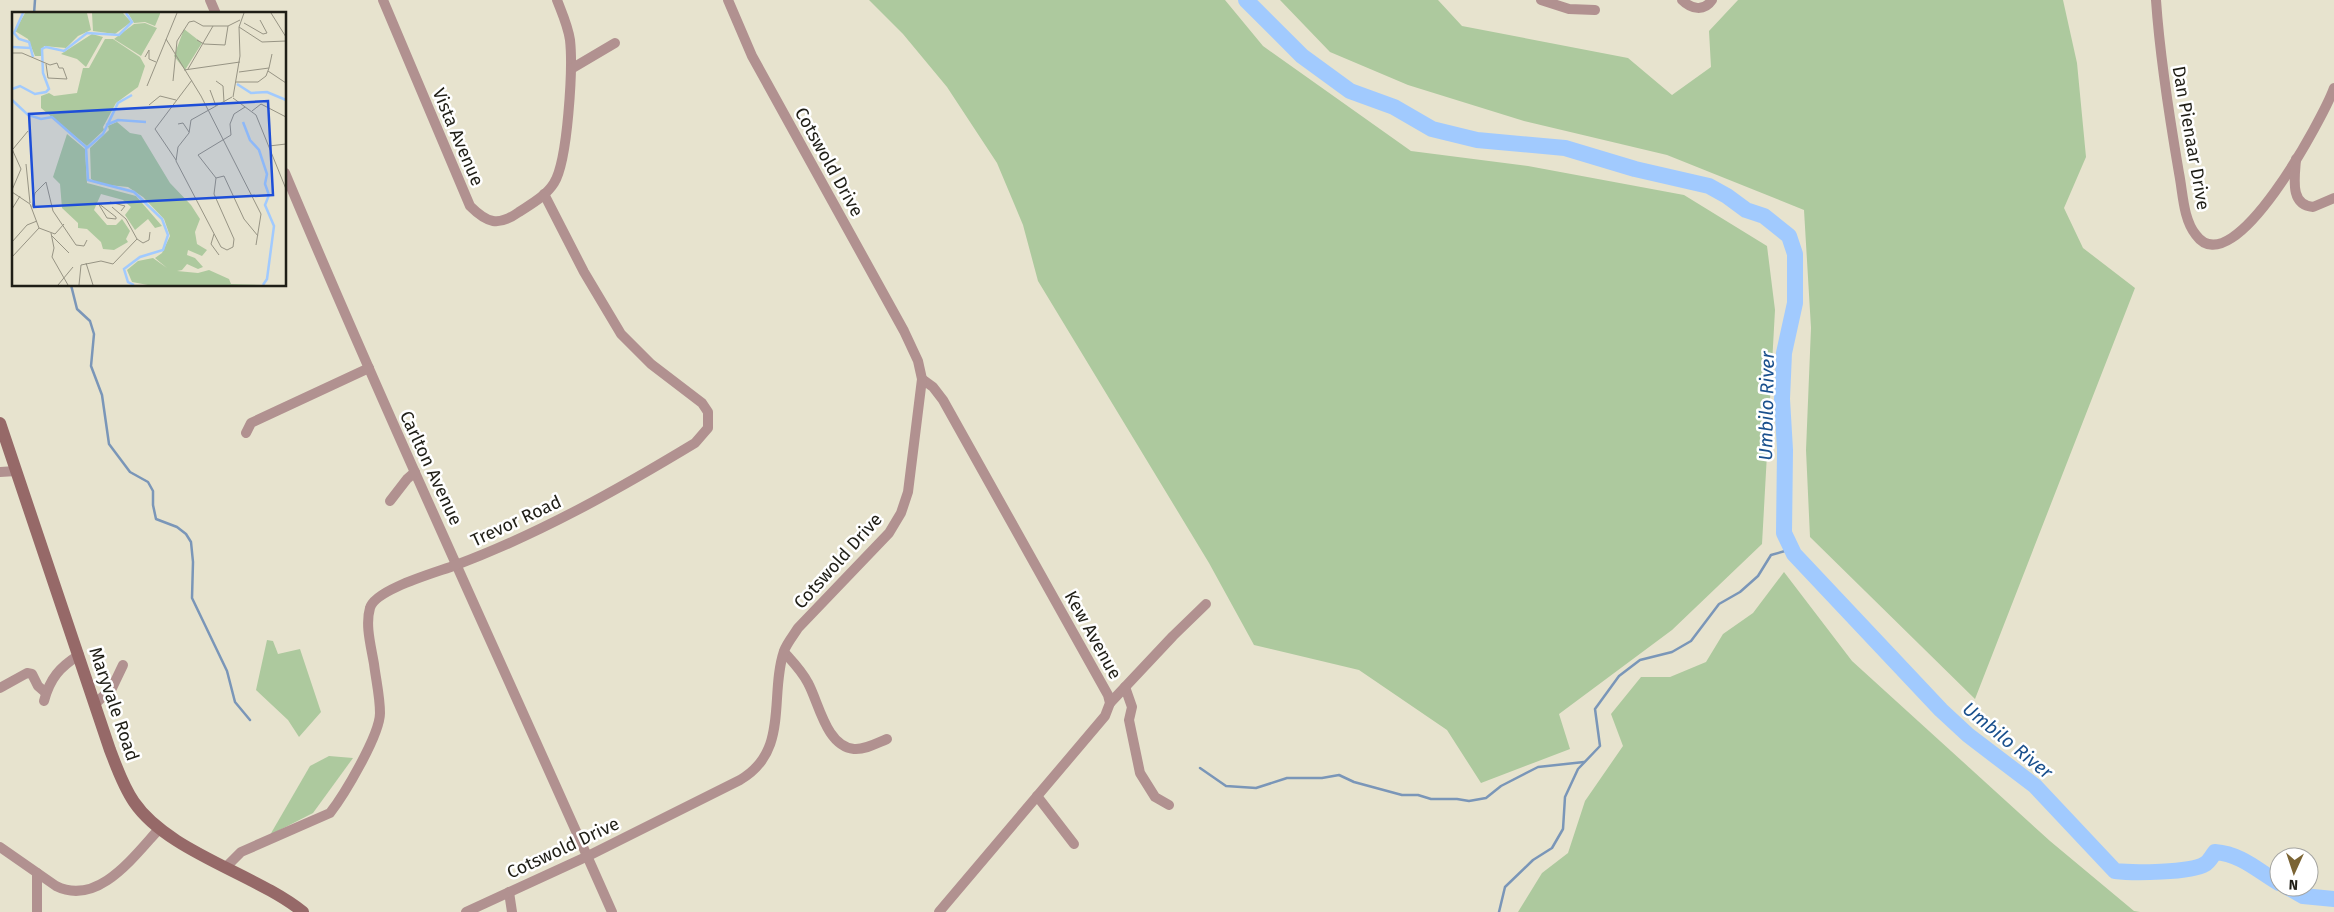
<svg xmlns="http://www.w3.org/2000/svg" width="2334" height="912" font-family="'Fira Sans',sans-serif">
<rect width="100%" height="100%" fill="#e7e3ce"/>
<!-- green -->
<g fill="#adc99e">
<path d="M869,0h356l38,46 148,105 117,15 156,29 83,51 8,64 -13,234 -90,86 -113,84 11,35 -89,34 -34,-53 -88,-60 -105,-25 -45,-82 -171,-282 -15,-56 -26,-62 -50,-76 -44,-53z"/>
<path d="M1280,0h158l24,26 166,32 44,37 39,-28 -2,-36 29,-31h325l14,63 9,94 -22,51 19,40 52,40 -160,411 -165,-162 -4,-87 5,-122 -7,-118 -137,-55 -143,-34 -116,-36 -78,-33z"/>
<path d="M1784,572l68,89 198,180 84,70 6,1h-622l24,-39 26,-20 17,-52 38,-55 -12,-32 30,-37h29l36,-15 17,-28 30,-21z"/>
<path d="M267,640l6,1 5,13 22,-5 21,63 -22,25 -11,-17 -32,-30z"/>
<path d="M329,756l24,2 -40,55 -43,22 40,-69z"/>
</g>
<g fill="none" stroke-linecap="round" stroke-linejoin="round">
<!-- stream -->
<g stroke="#7a96b8" stroke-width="2.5">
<path d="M34,14l1,-14"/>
<path d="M71,285l6,24 13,12 4,13 -3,32 11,29 7,49 21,28 18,10 5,9v14l3,14 21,8 9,7 5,8 2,20 -1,36 35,73 8,31 15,18"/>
<path d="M1200,768l26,18 30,2 31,-10h35l17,-3 15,7 48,13h16l13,4h26l12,2 17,-3 15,-12 37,-19 46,-5"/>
<path d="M1499,912l6,-25 28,-27 19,-12 11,-19 2,-32 13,-28 22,-23 -5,-37 24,-33 21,-16 32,-8 19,-11 28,-37 21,-12 18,-16 13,-21 14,-4 4,-6"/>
</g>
<!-- river -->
<g stroke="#a1cafe" stroke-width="16">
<path d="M1246,0l56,56 48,35 44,16 38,22 45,11 88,8 70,21 74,17 18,10 19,14 18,6 25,20 6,18v49l-11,50 -2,46 3,51 -1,83 10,21 147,156 27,25 67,51 80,85c17,2 76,2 90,-7 4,-2 7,-8 10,-12 26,2 42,18 64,31"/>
<path d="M2287,887l16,9 31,3"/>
</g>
<!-- street -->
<g stroke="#b19190" stroke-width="10">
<path d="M210,0l6,14"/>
<path d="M383,0l87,206c17,17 28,21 49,6 12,-8 27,-16 35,-29 14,-22 19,-116 16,-143 -2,-14 -8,-27 -13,-40"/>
<path d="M1541,0l28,9 26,1"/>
<path d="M1682,0c9,9 22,12 30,0"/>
<path d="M2156,0c4,59 13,115 23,173 4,20 4,46 17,62 37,52 128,-119 138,-147"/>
<path d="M571,69l44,-26"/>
<path d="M2296,159c-1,18 -7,46 17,48l21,-9"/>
<path d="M285,173c104,248 218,493 327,739"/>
<path d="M922,379l11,8 10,13 165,295 2,8 -5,13 -166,196"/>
<path d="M246,433l5,-10 118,-55"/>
<path d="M0,472l16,-1"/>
<path d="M390,501l17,-22 8,-7"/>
<path d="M784,652c9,10 18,19 24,31 11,20 18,63 46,66 11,1 23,-6 33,-10"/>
<path d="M1125,687l7,20 -3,13 11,53 15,24 14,8"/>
<path d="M0,688l27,-15 5,1 6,12 8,7"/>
<path d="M44,701c6,-23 16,-34 35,-46"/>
<path d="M1110,703l63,-67 33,-32"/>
<path d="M95,704l17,-16 11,-23"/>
<path d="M1037,796l37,48"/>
<path d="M0,847l56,39c42,21 78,-30 104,-58"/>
<path d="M226,867l15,-15 89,-39c14,-18 50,-78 50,-100 0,-16 -4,-33 -6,-49 -3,-18 -9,-39 -4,-56 5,-19 68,-36 86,-43 83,-31 163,-76 239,-122l13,-15v-16l-6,-9 -51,-39 -30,-30 -37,-62 -40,-78"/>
<path d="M509,892l3,20"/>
<path d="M37,912v-39"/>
<path d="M466,912l122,-56 152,-76c50,-29 29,-84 44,-129 3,-8 9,-15 14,-23l91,-95 12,-20 7,-21 14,-113 -4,-18 -14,-30 -152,-275 -24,-56"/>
</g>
<!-- secondary -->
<path stroke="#966968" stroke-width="12" d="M0,423l110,327c7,18 13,36 24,52 34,50 122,72 169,110"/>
</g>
<g text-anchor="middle" stroke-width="5" stroke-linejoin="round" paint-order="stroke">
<!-- street labels -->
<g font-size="18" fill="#1f1e16" stroke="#fff">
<text transform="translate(458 137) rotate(67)" y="6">Vista Avenue</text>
<text transform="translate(2191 138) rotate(80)" y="6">Dan Pienaar Drive</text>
<text transform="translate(829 162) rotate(61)" y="6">Cotswold Drive</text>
<text transform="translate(431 468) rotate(65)" y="6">Carlton Avenue</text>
<text transform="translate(516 521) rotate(-25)" y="6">Trevor Road</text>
<text transform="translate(838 561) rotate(-48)" y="6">Cotswold Drive</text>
<text transform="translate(1093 635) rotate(61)" y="6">Kew Avenue</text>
<text transform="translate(114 704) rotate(71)" y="6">Maryvale Road</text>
<text transform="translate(563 848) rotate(-25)" y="6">Cotswold Drive</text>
</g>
<!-- water labels -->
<g font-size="19" font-style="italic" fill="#1a508d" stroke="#fff">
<text transform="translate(1766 406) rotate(-89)" y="7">Umbilo River</text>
<text transform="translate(2008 740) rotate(39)" y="7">Umbilo River</text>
</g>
</g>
<!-- overview -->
<g transform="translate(12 12)">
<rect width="274" height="274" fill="#e7e3ce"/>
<path d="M13,1h62l4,17 -13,6 -12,12 -22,-2 -3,10h-6l-7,-17 -13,-8zM80,1h31l8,9 -16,12 -22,-3zM116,1h32v1l-5,12 -10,-4 -11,1zM133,11l12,5 -16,28 -27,-17 20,-15zM172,17l18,14 -17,27 -11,-14zM80,22l11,3 -17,30 -9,-8 -16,-5zM93,27h8l27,18 5,9 -7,21 -22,16 -13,24 1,3 -17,16 -46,-38v-12l8,-3 5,3 23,-3 6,-25h6zM105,110l13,11 11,2 29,48 21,22 9,14 -5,13 2,12 10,6 -5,6 -14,-6 -1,5 8,3 8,9 -5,2 -11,-5 -5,6 -5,1 21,2 11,-3 20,9 2,5 30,1h-113l-16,-3 -5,-12 11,-9 15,-3 14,10 -12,-10 7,-5 8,-17 -6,-17 -21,-22 -15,-10 -29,-3 -8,-5 -1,-31 19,-18 -1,-4zM55,122l18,15 2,34 49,13 26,30 -7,2 -7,-9 -13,11 -10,-15 6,-8 -8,-7 -22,-6 -7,16 13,15h9l6,-6 8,12 -4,8 2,3 -14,8 -11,-1 -2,-7 -14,-13 -9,-1v-5l-16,-15 -2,-24 -7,-7z" fill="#adc99e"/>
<path fill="none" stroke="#a1cafe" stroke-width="2.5" d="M11,1l-9,20 5,6 10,3 4,15M0,35l19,1M225,72l14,9 16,-1 19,8M0,77l8,-3 15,8 11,-2 3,-3 -6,-16 -1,-24 4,-2 18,4 23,-18 32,2 13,-13 -6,-9M0,88l16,15 13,4 11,-2 34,30 2,33 46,12 28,27 6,16 -5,15 -23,7 -16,12 4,13 6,3M231,110l7,18 9,10 8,24 -2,10 4,11 -4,10 9,21 -7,53 -4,6M94,113l12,-5 28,2M75,136l16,-14 15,-31 14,-8"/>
<path fill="none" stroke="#979484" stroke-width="1" d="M259,1l15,24M232,11l19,11 4,-1 -7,-13M227,15l23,15 24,-1M154,27l35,57 60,118 -5,31M185,28l7,4 21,1 3,-19M0,41h10l28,12 7,-2 2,5h4l4,11 -19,-1 -2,-14M133,45l4,-7v9l7,3M176,57l25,-43M172,58l56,-8M256,59l18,12M227,60l30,-4 3,-14M161,69l4,-40 12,-19 5,-1 9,5h25l12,-6M204,69l7,5 1,16M224,70h22l8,-6 3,-8M135,74l30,-73M198,78l6,16M221,85l7,-41 -1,-29 5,-14M221,86l23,17 30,74M137,93l11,-9 16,4M240,99l9,-7 25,13M166,112l5,-1 6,9M257,134l17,-2M0,137l9,20 -9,21M1,137l15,-18M164,148l-21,-31 37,-49M14,152l4,39M204,166l-2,16 20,45 -1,8 -6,3 -6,-3 -45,-86 2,-14 11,-14 2,-13 41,-23M204,166l-18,-23 33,-20 -1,-11 4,-10 11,-7M204,166l8,-2 20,43 14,17M0,180l18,12 9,24 16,6 9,-10M98,190l15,4 -4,5M86,191l18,14v2l-9,-1zM20,195l3,-14 11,-11 7,29 23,34 8,1 3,-6M100,195l14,12 11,20 6,4 6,-3 1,-8M0,197l8,-13M39,221l3,15 -2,9 16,28M202,222l-3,10 8,11M39,223l18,18M0,230l15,-17 10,-4M0,245l27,-29M74,251l7,22M46,273l15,-18M67,273l2,-20 20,-4 12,3 24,-25"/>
<path fill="#1d4ed8" fill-opacity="0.15" stroke="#1d4ed8" stroke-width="2.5" d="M256,89l5,94 -239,12 -5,-93z"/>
<rect width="274" height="274" fill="none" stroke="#1f1e16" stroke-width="2.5"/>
</g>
<!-- north arrow -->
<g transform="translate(2294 872) rotate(183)"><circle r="24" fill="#ffffff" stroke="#a5a5a2"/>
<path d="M0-4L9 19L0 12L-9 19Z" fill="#7b6434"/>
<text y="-8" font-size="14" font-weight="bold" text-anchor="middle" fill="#1f1e16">N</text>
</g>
</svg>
